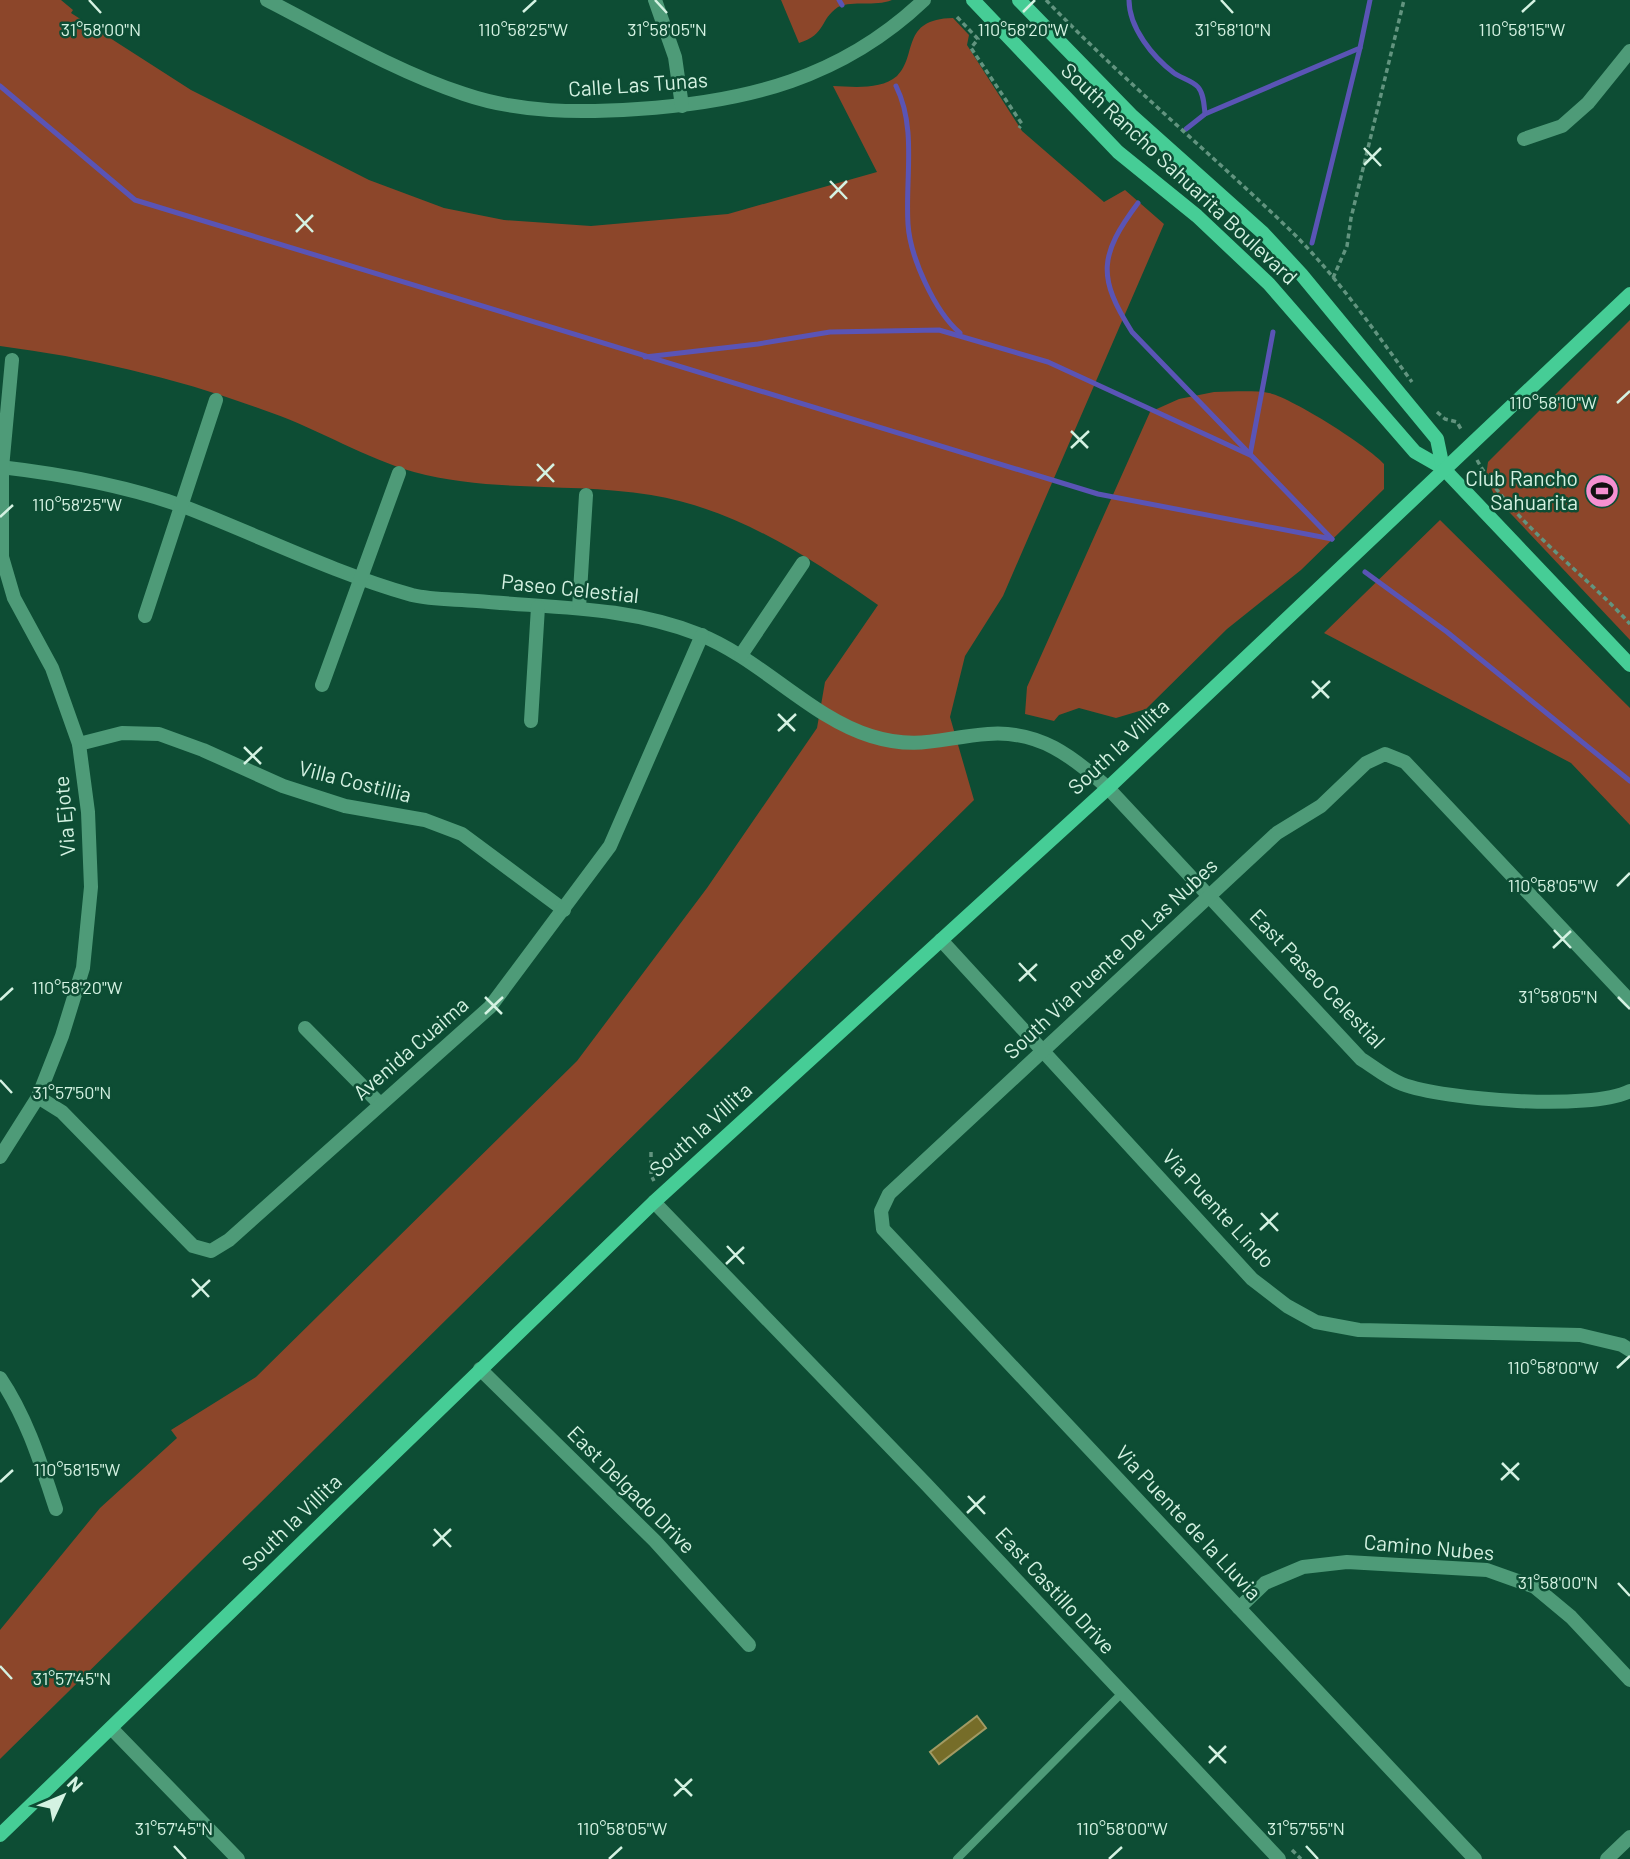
<svg xmlns="http://www.w3.org/2000/svg" width="1630" height="1859" font-family="Barlow,sans-serif">
<rect width="100%" height="100%" fill="#0d4d34"/>
<!-- green -->
<g fill="#8c462a">
<path d="M0,0h61l12,10 -2,3 120,77 178,90 75,28 60,12 87,6 137,-12 149,-42 -44,-86c20,1 48,4 64,-10 21,-20 3,-57 56,-58l16,17 -2,10 55,86 82,71 21,-12 39,34 -161,372 -38,60 -15,61 24,83 -974,959v-129l100,-122 77,-70 -6,-8 85,-53 321,-316 130,-173 110,-160 8,-46 53,-77c-69,-48 -142,-96 -227,-110 -78,-13 -160,-2 -237,-23 -49,-14 -94,-42 -142,-59 -88,-33 -179,-55 -272,-67z"/>
<path d="M781,0h111c-18,7 -38,0 -54,7 -19,13 -11,27 -39,36z"/>
<path d="M1630,320v320l-135,-143 -9,-21 2,-14z"/>
<path d="M1214,392c18,0 38,-2 55,1 23,5 99,53 115,71v25l-83,81 -74,59 -81,80 -30,9 -37,-10 -20,7 -5,6 -29,-7 2,-27 123,-275 29,-13z"/>
<path d="M1440,520l190,188v117l-59,-62 -247,-130z"/>
</g>
<g fill="none" stroke-linecap="round" stroke-linejoin="round">
<!-- stream -->
<g stroke="#5a54b5" stroke-width="5">
<path d="M839,0l3,5"/>
<path d="M1129,0c0,28 24,57 45,73 7,5 19,8 24,14 6,7 6,18 7,27"/>
<path d="M0,86l135,114 963,294 234,45"/>
<path d="M896,86c21,42 9,93 12,138 2,33 27,88 52,109"/>
<path d="M1186,129l19,-15 155,-66 10,-48"/>
<path d="M1138,203c-39,52 -41,74 -6,129l200,207"/>
<path d="M1312,243l48,-195"/>
<path d="M645,357l113,-13 72,-12 109,-2 109,32 202,93 23,-123"/>
<path d="M1365,572l82,60 183,149"/>
</g>
</g>
<!-- building -->
<path fill="#766d29" stroke="#a19a63" stroke-width="2" d="M977,1716l9,12 -47,36 -9,-12z"/>
<g fill="none" stroke-linecap="round" stroke-linejoin="round">
<!-- path -->
<g stroke="#62947f" stroke-width="3.5" stroke-dasharray="5 3.5" stroke-linecap="butt">
<path d="M1046,0c77,80 163,152 243,229 46,45 85,101 123,153"/>
<path d="M957,17l21,22 -7,9 51,76 -3,4"/>
<path d="M1333,278l14,-32 4,-28 53,-218"/>
<path d="M1437,412l8,7 12,3 5,9"/>
<path d="M1477,460c34,61 106,112 153,164"/>
<path d="M651,1152v23l3,6"/>
<path d="M1292,1850l9,9"/>
</g>
<!-- lane -->
<path stroke="#4e9b78" stroke-width="8" d="M957,1859l165,-166"/>
<!-- street -->
<g stroke="#4e9b78" stroke-width="14">
<path d="M267,0c64,33 128,71 197,94 56,19 115,19 174,15 109,-7 204,-31 286,-109"/>
<path d="M655,0l20,57 7,49"/>
<path d="M1524,139l38,-13 26,-23 42,-52"/>
<path d="M0,467c61,7 127,19 185,40 75,29 149,66 227,88 20,5 44,4 65,6 75,7 150,5 221,33 62,24 113,84 173,102 48,15 72,1 117,-2 51,-4 84,22 120,54l253,271c13,8 27,20 41,25 42,16 189,27 228,7"/>
<path d="M579,608l7,-113"/>
<path d="M145,616l71,-216"/>
<path d="M741,655l62,-92"/>
<path d="M322,685l77,-212"/>
<path d="M531,721l7,-114"/>
<path d="M79,744l43,-11 37,1 44,16 80,36 62,20 80,14 37,14 102,76"/>
<path d="M941,940l311,339 35,27 29,16 43,8 221,5 42,10 8,5"/>
<path d="M305,1028l75,76"/>
<path d="M38,1097l24,15 131,134 18,5 18,-11 261,-233 120,-161 92,-211"/>
<path d="M0,1157l38,-60 24,-61 21,-68 8,-81 -3,-75 -9,-68 -27,-76 -38,-70 -12,-41v-89l10,-108"/>
<path d="M654,1202l272,282 353,375"/>
<path d="M480,1369l175,172 94,104"/>
<path d="M0,1378c27,40 41,86 56,131"/>
<path d="M1239,1608l26,-25 38,-16 44,-5 140,8 48,17 36,30 59,63"/>
<path d="M112,1729l126,130"/>
<path d="M1475,1859l-592,-630 -2,-18 8,-17 388,-361 44,-27 45,-43 19,-9 20,8 225,239"/>
<path d="M1607,1859l23,-22"/>
</g>
<!-- secondary -->
<g stroke="#46cd96" stroke-width="14">
<path d="M973,0l145,152 79,64 72,68 146,168 28,16 187,197"/>
<path d="M1019,0l112,115 132,118 38,41 136,165 6,29"/>
<path d="M0,1835l654,-633 454,-414 522,-494"/>
</g>
</g>
<!-- ticks -->
<path fill="none" stroke="#d4f2e2" stroke-width="2.5" d="M89,0l12,13M655,0l12,13M1221,0l12,13M523,12l13,-12M1023,12l12,-12M1522,12l13,-12M1364,148l17,18M1364,165l17,-17M830,181l17,18M830,198l17,-17M296,214l17,18M296,232l17,-17M1617,403l13,-12M1071,431l17,17M1071,448l18,-17M537,464l17,18M537,481l17,-17M0,517l13,-12M1312,681l17,17M1312,698l18,-17M778,714l17,17M778,731l18,-17M244,747l17,17M244,764l18,-17M1617,886l13,-13M1554,930l17,18M1553,948l18,-17M1019,963l17,18M1019,981l18,-17M485,997l17,17M1618,997l12,12M0,1000l13,-12M485,1014l18,-17M0,1080l12,13M1261,1213l17,18M1260,1230l18,-17M727,1246l17,18M726,1264l18,-17M192,1279l17,18M192,1297l18,-17M1617,1368l13,-12M1502,1463l17,17M1501,1480l18,-17M0,1482l13,-12M968,1496l17,18M967,1513l18,-17M434,1529l17,18M433,1546l18,-17M1618,1583l12,13M0,1666l12,13M1209,1746l17,17M1209,1763l17,-17M675,1779l17,17M674,1796l18,-17M174,1846l12,13M1306,1846l12,13M609,1859l13,-12M1109,1859l13,-12"/>
<!-- icons -->
<defs>
<g id="stadium-disc" transform="scale(1.75)"><circle r="9.5" fill="#f590d1" stroke="#0d4d34"/><path d="M0-5a6.5 5 0 1 0 0 10a6.5 5 0 1 0 0-10ZM-3.5-1.8h7v3.6h-7Z" fill="#111"/></g>
</defs>
<g fill-rule="evenodd">
<use href="#stadium-disc" x="1602" y="491"/>
</g>
<g text-anchor="middle" stroke-width="5" stroke-linejoin="round" paint-order="stroke">
<!-- street labels -->
<g font-size="21" fill="#d4f2e2" stroke="#0d4d34">
<text transform="translate(638 85) rotate(-4)" y="7">Calle Las Tunas</text>
<text transform="translate(1179 174) rotate(43)" y="7">South Rancho Sahuarita Boulevard</text>
<text transform="translate(570 589) rotate(6)" y="7">Paseo Celestial</text>
<text transform="translate(1119 747) rotate(-43)" y="7">South la Villita</text>
<text transform="translate(355 782) rotate(14)" y="7">Villa Costillia</text>
<text transform="translate(65 816) rotate(-95)" y="7">Via Ejote</text>
<text transform="translate(1111 959) rotate(-43)" y="7">South Via Puente De Las Nubes</text>
<text transform="translate(1317 979) rotate(46)" y="7">East Paseo Celestial</text>
<text transform="translate(411 1049) rotate(-41)" y="7">Avenida Cuaima</text>
<text transform="translate(701 1130) rotate(-42)" y="7">South la Villita</text>
<text transform="translate(1218 1209) rotate(47)" y="7">Via Puente Lindo</text>
<text transform="translate(631 1490) rotate(45)" y="7">East Delgado Drive</text>
<text transform="translate(292 1523) rotate(-44)" y="7">South la Villita</text>
<text transform="translate(1188 1523) rotate(47)" y="7">Via Puente de la Lluvia</text>
<text transform="translate(1429 1548) rotate(5)" y="7">Camino Nubes</text>
<text transform="translate(1055 1591) rotate(47)" y="7">East Castillo Drive</text>
</g>
<!-- poi labels -->
<g font-size="21" fill="#d4f2e2" stroke="#0d4d34" text-anchor="end">
<text x="1578" y="486">Club Rancho<tspan x="1578" dy="24">Sahuarita</tspan></text>
</g>
</g>
<g font-size="18" text-anchor="middle" fill="#d4f2e2" stroke="#0d4d34" stroke-width="5" stroke-linejoin="round" paint-order="stroke">
<text x="523" y="36">110°58'25"W</text>
<text x="1023" y="36">110°58'20"W</text>
<text x="1522" y="36">110°58'15"W</text>
<text x="101" y="36">31°58'00"N</text>
<text x="667" y="36">31°58'05"N</text>
<text x="1233" y="36">31°58'10"N</text>
<text x="1553" y="409">110°58'10"W</text>
<text x="77" y="511">110°58'25"W</text>
<text x="1553" y="892">110°58'05"W</text>
<text x="77" y="994">110°58'20"W</text>
<text x="1558" y="1003">31°58'05"N</text>
<text x="72" y="1099">31°57'50"N</text>
<text x="1553" y="1374">110°58'00"W</text>
<text x="77" y="1476">110°58'15"W</text>
<text x="1558" y="1589">31°58'00"N</text>
<text x="72" y="1685">31°57'45"N</text>
<text x="174" y="1835">31°57'45"N</text>
<text x="1306" y="1835">31°57'55"N</text>
<text x="622" y="1835">110°58'05"W</text>
<text x="1122" y="1835">110°58'00"W</text>
</g>
<!-- north arrow -->
<g transform="translate(63 1796) rotate(46)" stroke="#0d4d34" stroke-width="5" paint-order="stroke">
<path d="M0-5L12 26L0 18L-12 26Z" fill="#d4f2e2"/>
<text y="-10" font-size="19" font-weight="bold" text-anchor="middle" fill="#d4f2e2">N</text>
</g>
</svg>
